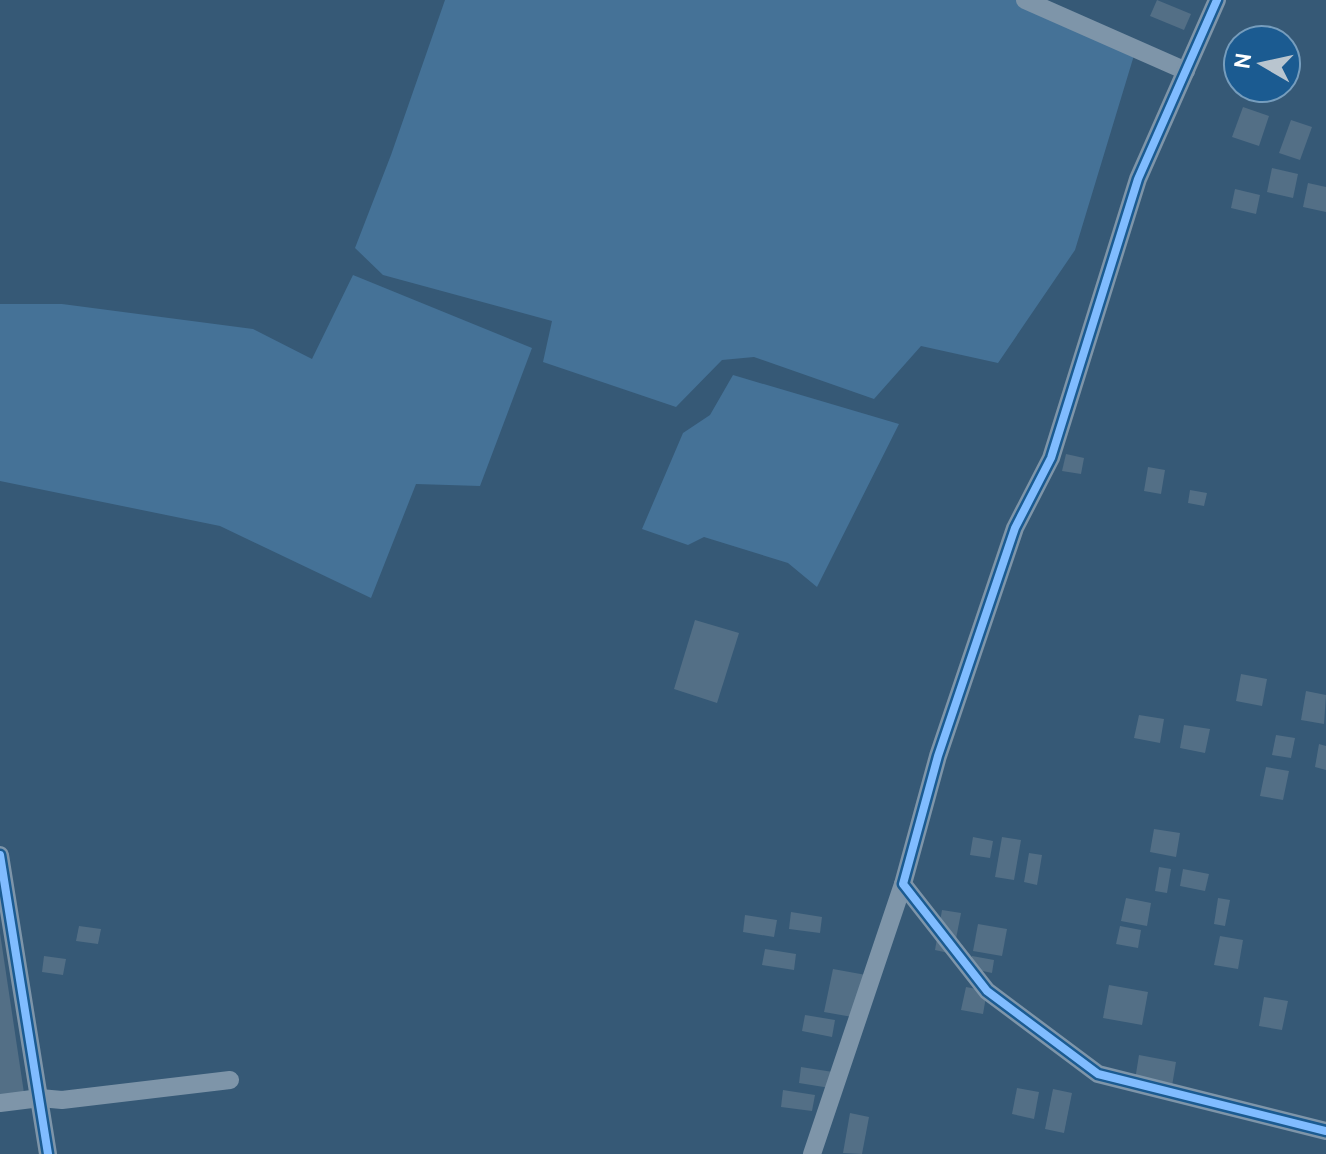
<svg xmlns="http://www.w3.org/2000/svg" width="1326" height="1154" font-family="Cabin,sans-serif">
<rect width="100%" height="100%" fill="#365976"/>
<!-- water -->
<g fill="#457297">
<path d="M445,0h585l105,52 -60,198 -77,113 -77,-17 -47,53 -120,-42 -32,3 -46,47 -133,-45 9,-41 -169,-46 -28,-27 36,-93z"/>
<path d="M353,275l179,73 -52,138 -64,-2 -45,114 -151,-72 -220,-45v-177h62l191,25 59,30z"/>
<path d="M733,375l166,49 -82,163 -29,-24 -84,-26 -16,8 -46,-16 41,-96 27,-18z"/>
</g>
<!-- building -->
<g fill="#536f86">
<path d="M1157,0l34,14 -7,16 -34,-14z"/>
<path d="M1243,107l26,9 -10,30 -27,-9z"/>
<path d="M1291,120l21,7 -12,33 -21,-7z"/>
<path d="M1272,168l26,6 -5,24 -26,-6z"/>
<path d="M1308,183l18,4v25l-23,-5z"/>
<path d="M1235,189l25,6 -4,19 -25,-6z"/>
<path d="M1066,454l18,4 -3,16 -19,-3z"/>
<path d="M1148,467l17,3 -4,24 -17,-3z"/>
<path d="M1190,490l17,3 -3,13 -16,-3z"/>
<path d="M695,620l44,13 -22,70 -43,-14z"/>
<path d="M1241,674l26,5 -5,27 -26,-5z"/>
<path d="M1306,691l20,4 -2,29 -23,-4z"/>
<path d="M1139,715l25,4 -4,24 -26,-5z"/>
<path d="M1184,725l26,4 -5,24 -25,-5z"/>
<path d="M1276,735l19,3 -4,20 -19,-3z"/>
<path d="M1319,744l7,2v24l-11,-3z"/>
<path d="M1266,767l23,4 -6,29 -23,-4z"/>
<path d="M1154,829l26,4 -4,24 -26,-5z"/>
<path d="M973,837l20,4 -3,17 -20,-3z"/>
<path d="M1002,837l19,3 -7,40 -19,-3z"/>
<path d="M1029,853l13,2 -5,30 -13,-3z"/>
<path d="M1159,867l12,2 -4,24 -12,-2z"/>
<path d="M1183,869l26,5 -4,17 -25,-5z"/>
<path d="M1126,898l25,5 -4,23 -26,-5z"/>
<path d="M1218,898l12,2 -5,26 -11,-2z"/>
<path d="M942,910l19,3 -8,41 -18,-4z"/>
<path d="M791,912l31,5 -2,16 -31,-4z"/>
<path d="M745,915l32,5 -3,17 -31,-5z"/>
<path d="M978,924l29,5 -5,27 -29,-5z"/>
<path d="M79,926l22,3 -3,15 -22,-3z"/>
<path d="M1120,926l21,4 -3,18 -22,-4z"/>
<path d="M0,933l24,160 -24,3z"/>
<path d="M1220,936l23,4 -5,29 -24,-4z"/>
<path d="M765,949l31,5 -2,16 -32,-5z"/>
<path d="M44,956l22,3 -3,16 -21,-3z"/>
<path d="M972,956l22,4 -2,13 -23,-5z"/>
<path d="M833,969l33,6 -8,43 -34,-6z"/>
<path d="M1109,985l39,7 -6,33 -39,-7z"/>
<path d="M966,987l21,4 -4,23 -22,-4z"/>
<path d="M1264,997l24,4 -6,29 -23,-4z"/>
<path d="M805,1015l30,5 -3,17 -30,-6z"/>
<path d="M1139,1055l37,7 -4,24 -37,-6z"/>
<path d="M801,1067l32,5 -3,16 -31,-5z"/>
<path d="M1017,1088l22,4 -5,27 -22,-5z"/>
<path d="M1053,1089l19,4 -8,40 -19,-4z"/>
<path d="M783,1090l32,5 -3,16 -31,-4z"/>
<path d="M850,1113l19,4 -7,37 -19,-1z"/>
</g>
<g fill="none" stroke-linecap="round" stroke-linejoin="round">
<!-- minor -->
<g stroke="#7e95a9" stroke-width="18">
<path d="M1025,0l161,71"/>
<path d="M1217,0l-79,179 -87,279 -36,70 -77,228 -35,128 84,107 111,83 228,57"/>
<path d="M0,855l48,299"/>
<path d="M0,1103l40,-5 22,2 168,-20"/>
<path d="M812,1154l91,-270"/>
</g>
<!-- cycleway casing -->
<g stroke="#1b5b91" stroke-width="13">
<g id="cycleway">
<path d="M1217,0l-79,179 -87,279 -36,70 -77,228 -35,128 84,107 111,83 228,57"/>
<path d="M0,855l48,299"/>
</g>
</g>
<!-- cycleway -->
<use href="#cycleway" stroke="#80bcff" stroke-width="8"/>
</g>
<!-- north arrow -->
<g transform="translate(1262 64) rotate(279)"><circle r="38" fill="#1b5b91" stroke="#769dbd" stroke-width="2"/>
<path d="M0-6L14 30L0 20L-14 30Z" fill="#b9c5cf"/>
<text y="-12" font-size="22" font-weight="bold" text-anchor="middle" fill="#ffffff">N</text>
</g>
</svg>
